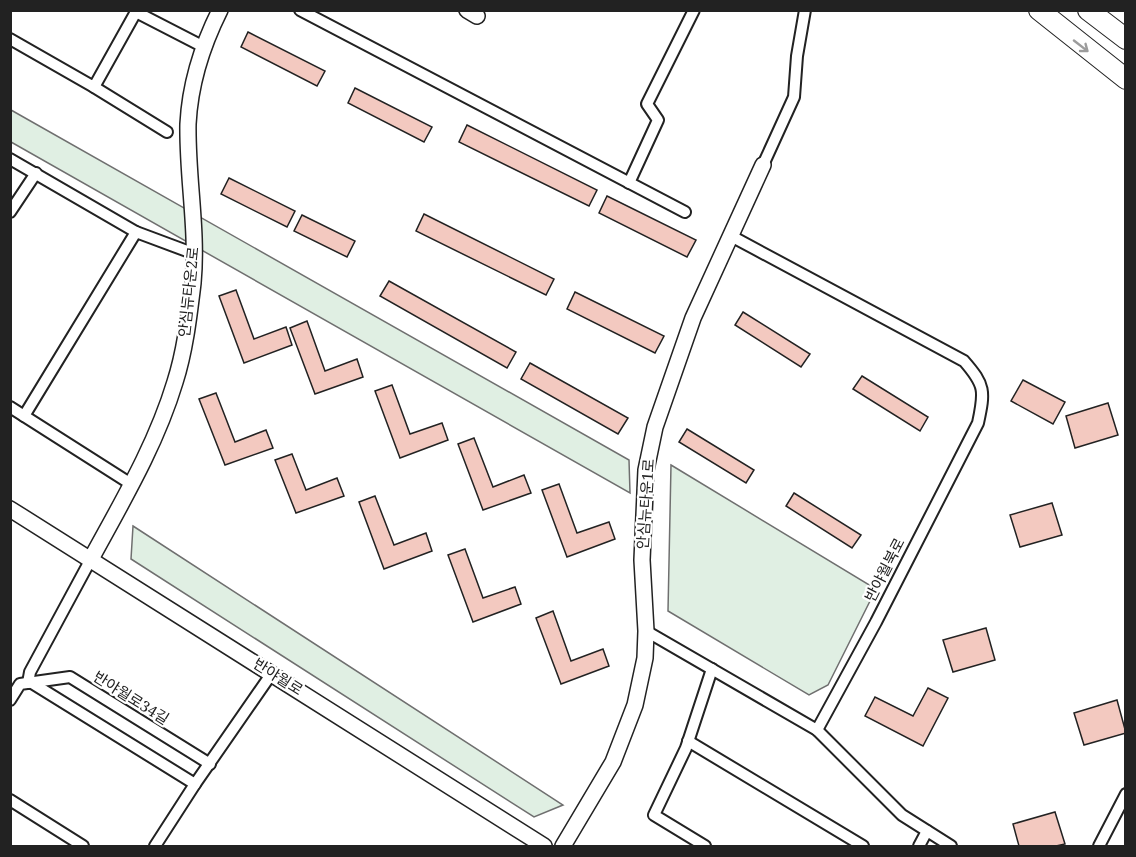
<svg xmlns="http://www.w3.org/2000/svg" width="1136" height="857" font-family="'Noto Serif','Noto Sans KR',serif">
<rect width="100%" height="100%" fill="#fff"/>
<!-- green -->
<g fill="#e0efe3" stroke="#6f6f6f" stroke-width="1.5">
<path d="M11,110l618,350 1,33 -619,-351z"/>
<path d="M671,465l205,124 -48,96 -19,10 -141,-84z"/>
<path d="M133,526l430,279 -29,12 -403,-258z"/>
</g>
<!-- building -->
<g fill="#f3c9c0" stroke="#222" stroke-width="1.5">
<path d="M248,32l77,39 -8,15 -76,-39z"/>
<path d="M355,88l77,39 -8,15 -76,-39z"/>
<path d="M467,125l130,65 -8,16 -130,-64z"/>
<path d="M229,178l66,33 -8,16 -66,-33z"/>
<path d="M607,196l89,44 -9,17 -88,-44z"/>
<path d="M424,214l130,65 -8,16 -130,-64z"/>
<path d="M302,215l53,26 -8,16 -53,-26z"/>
<path d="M389,281l127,71 -9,16 -127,-72z"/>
<path d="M236,290l18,49 32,-12 6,18 -48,18 -25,-67z"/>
<path d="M575,292l89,44 -9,17 -88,-44z"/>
<path d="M743,312l67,42 -9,13 -66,-42z"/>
<path d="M307,321l18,50 32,-12 6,18 -48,17 -25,-66z"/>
<path d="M530,363l98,55 -10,16 -97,-55z"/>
<path d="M862,376l66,41 -8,14 -67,-42z"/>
<path d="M1023,380l42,22 -12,22 -42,-23z"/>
<path d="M392,385l18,49 32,-11 6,17 -48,18 -25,-67z"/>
<path d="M216,393l19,49 31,-12 7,18 -48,17 -26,-66z"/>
<path d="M1108,403l10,32 -43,13 -9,-32z"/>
<path d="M687,429l67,41 -8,13 -67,-41z"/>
<path d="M474,438l19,49 31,-12 7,18 -48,17 -25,-66z"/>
<path d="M292,454l14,36 31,-12 7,18 -48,17 -21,-53z"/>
<path d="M559,484l18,49 32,-11 6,17 -48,18 -25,-67z"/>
<path d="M794,493l67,42 -9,13 -66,-42z"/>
<path d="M375,496l19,49 32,-12 6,18 -48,18 -25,-67z"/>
<path d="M1052,503l10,32 -42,12 -10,-32z"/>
<path d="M465,549l18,49 32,-11 6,17 -48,18 -25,-67z"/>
<path d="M553,611l18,50 32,-12 6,17 -48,18 -25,-66z"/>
<path d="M986,628l9,32 -42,12 -10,-32z"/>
<path d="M928,688l20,10 -25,48 -58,-30 10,-19 38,19z"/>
<path d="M1117,700l9,33 -42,12 -10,-32z"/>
<path d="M1055,812l10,32 -9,2h-37l-6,-22z"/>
</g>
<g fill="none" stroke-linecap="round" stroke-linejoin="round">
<!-- street casing -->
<g stroke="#222" stroke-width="14">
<g id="street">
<path d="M300,10l385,202"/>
<path d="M136,12l68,35"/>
<path d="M10,39l84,48 43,-77"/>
<path d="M94,87l73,45"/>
<path d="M10,159l126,73 59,22"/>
<path d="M763,165l31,-68 3,-41 8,-46"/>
<path d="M629,183l29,-63 -11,-16 47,-94"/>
<path d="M10,212l26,-39"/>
<path d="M731,236l233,125c21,24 21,30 14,62l-102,199 -59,108"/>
<path d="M10,407l121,77"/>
<path d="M24,416l112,-184"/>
<path d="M646,631l171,99 85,85 49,31"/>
<path d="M28,683l2,-11 61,-113"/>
<path d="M32,683l163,101"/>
<path d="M10,700l10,-16 50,-7 140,87"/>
<path d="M688,741l175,105"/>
<path d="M10,800l73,46"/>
<path d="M155,846l40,-62 77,-111"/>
<path d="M705,846l-51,-31 32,-67 26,-79"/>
<path d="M919,846l8,-15"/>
<path d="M1099,846l27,-52"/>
</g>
</g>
<!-- secondary casing -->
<g stroke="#222" stroke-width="18">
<g id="secondary">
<path d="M467,10l10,6"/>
<path d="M10,509l534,337"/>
<path d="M91,559c31,-57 65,-114 84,-177 10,-31 14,-66 18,-99 5,-53 -6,-106 -5,-159 2,-40 14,-78 32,-114"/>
<path d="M563,846l50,-84 22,-57 10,-47 1,-27 -4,-71 4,-90 9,-43 38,-109 70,-153"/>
</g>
</g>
<!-- highway casing -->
<g stroke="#222" stroke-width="22">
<g id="highway">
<path d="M1039,10l87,69"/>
<path d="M1088,10l38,29"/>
</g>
</g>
<!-- street -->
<use href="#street" stroke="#fff" stroke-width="10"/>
<!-- secondary -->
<use href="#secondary" stroke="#fff" stroke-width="15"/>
<!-- highway -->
<use href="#highway" stroke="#fff" stroke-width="20"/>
</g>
<!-- one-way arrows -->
<defs><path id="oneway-shaft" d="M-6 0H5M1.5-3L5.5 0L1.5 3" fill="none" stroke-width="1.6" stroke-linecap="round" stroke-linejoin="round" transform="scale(1.5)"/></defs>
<use stroke="#9c9c9c" href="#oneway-shaft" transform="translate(1081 46) rotate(38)"/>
<g text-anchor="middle" stroke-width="4.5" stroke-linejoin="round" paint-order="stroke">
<!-- street labels -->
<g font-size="15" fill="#222" stroke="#fff">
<text transform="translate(189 292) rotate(-84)" y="5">안심뉴타운2로</text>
<text transform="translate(646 504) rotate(-86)" y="5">안심뉴타운1로</text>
<text transform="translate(885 570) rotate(-63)" y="5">반야월북로</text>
<text transform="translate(278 677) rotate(32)" y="5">반야월로</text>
<text transform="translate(131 698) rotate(32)" y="5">반야월로34길</text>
</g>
</g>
<!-- border -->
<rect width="1136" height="857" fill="none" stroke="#222222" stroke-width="24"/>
</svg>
